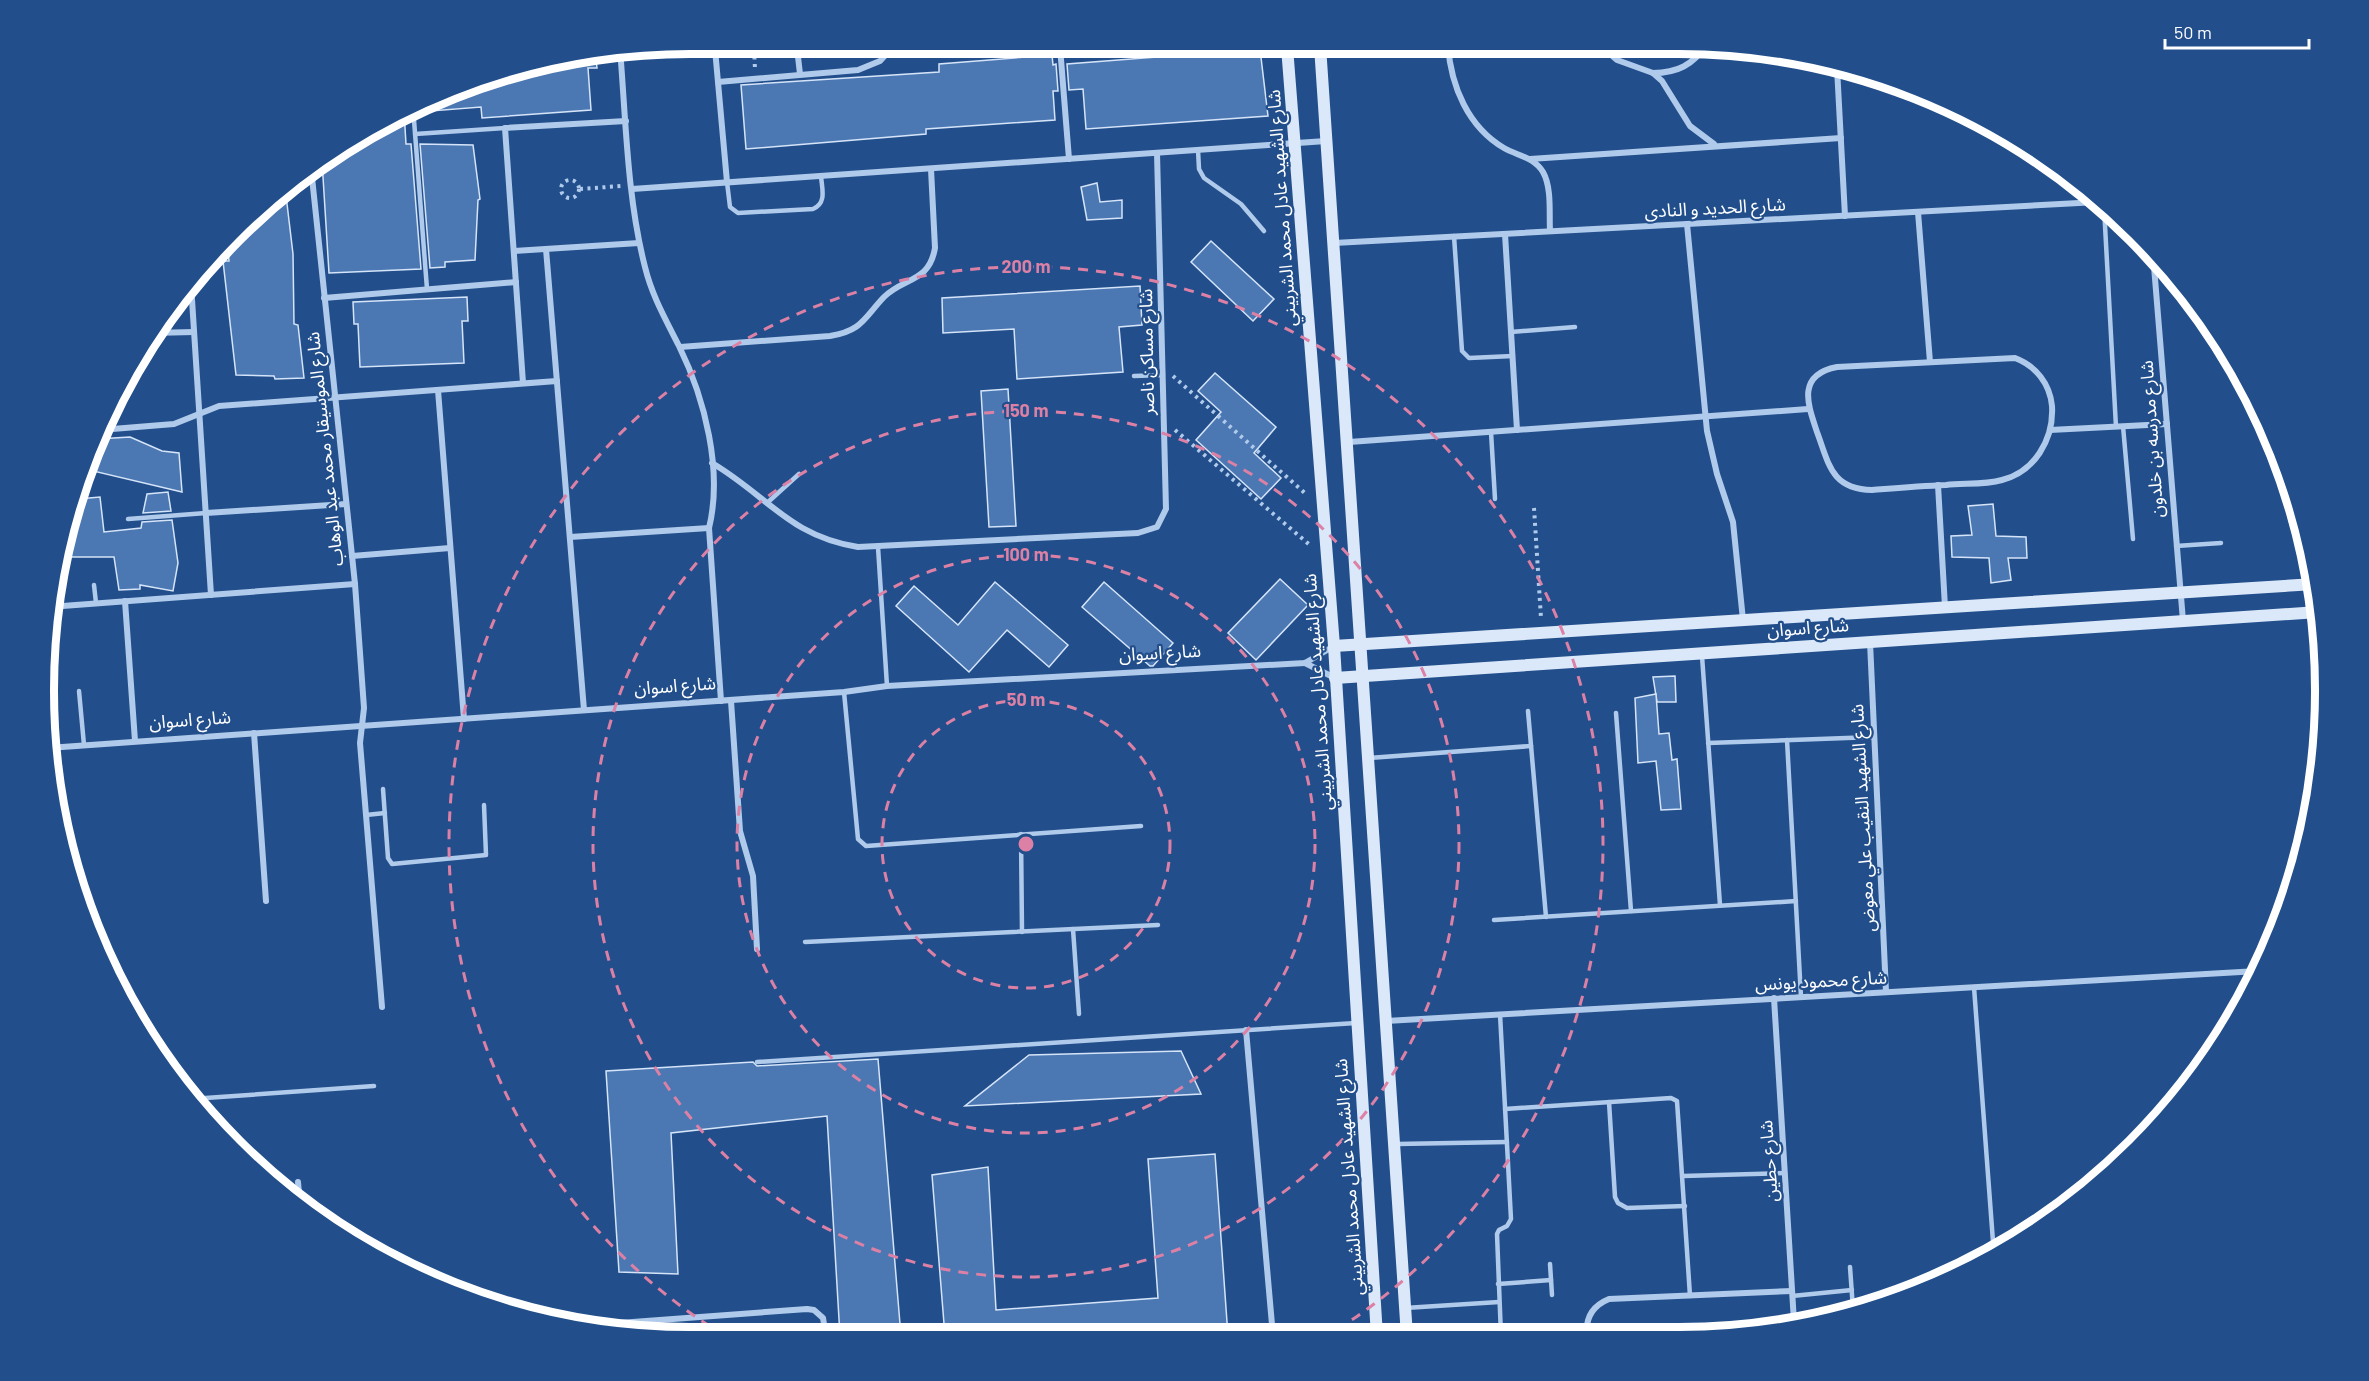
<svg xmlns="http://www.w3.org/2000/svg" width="2369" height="1381" font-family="Barlow,'Noto Sans Arabic',sans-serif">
<rect width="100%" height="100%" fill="#224f8b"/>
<!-- building -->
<g fill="#4b78b2" stroke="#d5e4f8" stroke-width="1.5">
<path d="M1260,49l8,67 -182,13 -3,-40 -14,1 -2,-26z"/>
<path d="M595,51l2,17h-9l3,42 -109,8 -1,-11 -63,5 -1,-7 66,-27z"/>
<path d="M1052,55l1,10 3,-1 2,27h-5l2,29 -129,9v5l-180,15 -5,-64 198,-13v-8z"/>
<path d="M404,111l2,33h5l10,125 -92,4 -7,-112z"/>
<path d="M420,144l53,1 7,54 -2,1 -3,60 -30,2v5l-15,1z"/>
<path d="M1097,183l3,19 22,-2v18l-35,2 -6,-33z"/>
<path d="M285,187l8,67 1,70 4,1 6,53 -29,1 -1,-3 -38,-1 -13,-114h6l-2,-21z"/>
<path d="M1211,241l63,58 -21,22 -62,-59z"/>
<path d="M1140,286l2,39 -23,2 4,45 -106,7 -3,-50 -71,4 -1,-35z"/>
<path d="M467,297l1,24h-6l2,42 -104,4 -2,-43h-4l-1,-22z"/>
<path d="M1215,373l61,54 -22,26 27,25 -20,21 -65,-59 25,-28 -23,-21z"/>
<path d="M1008,389l8,137 -27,1 -8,-136z"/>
<path d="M130,437l32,14 17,2 3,39 -89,-21 -2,-17 6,-15z"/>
<path d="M168,492l3,19 -28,2 4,-19z"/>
<path d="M100,497l4,35 37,-4 1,-6 30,-2 6,43 -5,28 -33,-6v4l-21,1 -5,-33h-55l12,-49 7,-1v-8z"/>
<path d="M1993,504l3,32 30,1 1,21h-19l3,22 -20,3 -2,-25 -37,-1 -1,-21 21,-1 -4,-29z"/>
<path d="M1280,579l28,26 -52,55 -28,-27z"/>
<path d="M995,582l73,63 -19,22 -42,-37 -38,42 -73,-66 18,-20 44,39z"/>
<path d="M1104,582l69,61 -20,23h-3l-68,-59z"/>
<path d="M1675,676l1,26h-19l-4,-25z"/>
<path d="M1656,694l3,40 10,-1 3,27 5,-1 4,50 -20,1 -5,-49 -18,2 -3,-65z"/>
<path d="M1181,1051l20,43 -236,12 64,-51z"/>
<path d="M878,1059l23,277h-61l-13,-220 -156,17 7,141 -59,-2 -13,-201 147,-9 4,4z"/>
<path d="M1215,1154l13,182h-283l-13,-161 56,-8 8,143 162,-12 -10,-139z"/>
</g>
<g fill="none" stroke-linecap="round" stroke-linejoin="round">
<!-- path -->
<g stroke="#b0caeb" stroke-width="4" stroke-dasharray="3 4.5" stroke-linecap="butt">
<path d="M754,49l1,20"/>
<circle cx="570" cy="189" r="9"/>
<path d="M580,189l41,-3"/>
<path d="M1173,376l134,119"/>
<path d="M1175,430l136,116"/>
<path d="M1534,508l7,110"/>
</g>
<!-- lane -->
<g stroke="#b0caeb" stroke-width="4.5">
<path d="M413,107l14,182"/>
<path d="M415,134l90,-6"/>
<path d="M1198,150l1,19 5,9 37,26 23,27"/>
<path d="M727,182l3,25 8,6 75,-4c14,-6 9,-20 8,-33"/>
<path d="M2104,207l12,220"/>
<path d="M1454,236l8,115 7,7 44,-2"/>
<path d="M1511,332l64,-5"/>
<path d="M1134,376l29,-1"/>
<path d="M2123,426l10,113"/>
<path d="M1491,432l4,67"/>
<path d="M767,503l32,-29"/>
<path d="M128,519l78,-6"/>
<path d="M2176,546l45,-3"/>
<path d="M878,547l9,139"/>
<path d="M94,585l2,18"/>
<path d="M1702,656l18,249"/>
<path d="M79,691l5,54"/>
<path d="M844,692l14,147 8,7 275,-20"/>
<path d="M1528,711l18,206"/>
<path d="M1616,713l15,198"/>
<path d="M1787,740l14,257"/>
<path d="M1708,743l166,-6"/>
<path d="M1369,758l162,-12"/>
<path d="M383,789l5,69 4,6 94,-9 -2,-50"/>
<path d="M366,815l19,-2"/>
<path d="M1021,834l1,98"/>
<path d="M1494,920l302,-19"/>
<path d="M1073,929l6,85"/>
<path d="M805,942l353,-17"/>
<path d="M1974,987l20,268"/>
<path d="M1500,1014l11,205 -4,7 -8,4 -2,4 4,102"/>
<path d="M757,1062l599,-39"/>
<path d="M2179,1085l1,9"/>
<path d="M191,1099l183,-13"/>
<path d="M1609,1102l6,95 3,6 9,5 58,-2"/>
<path d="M1505,1109l166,-11 6,3 13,195"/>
<path d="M1397,1144l110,-2"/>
<path d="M1683,1176l102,-3"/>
<path d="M1993,1243l22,-2"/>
<path d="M1550,1264l2,31"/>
<path d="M1850,1267l3,42"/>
<path d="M1498,1284l53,-4"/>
<path d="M1792,1296l60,-6"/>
<path d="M1405,1308l94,-6"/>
</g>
<!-- street -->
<g stroke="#b0caeb" stroke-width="6">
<path d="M1600,45l17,15 36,13 9,8 28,45 24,18"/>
<path d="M1448,46c3,40 20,81 56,102 14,8 30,9 39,24 9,16 6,41 7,59"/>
<path d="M1060,47l9,112"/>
<path d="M797,48l3,26"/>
<path d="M620,49c6,72 7,148 25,218 7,29 21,53 34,79 26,53 44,125 30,182l12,173"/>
<path d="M715,49l12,133"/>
<path d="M1060,52l60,-5"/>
<path d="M1321,55l127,-9"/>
<path d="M1837,68l8,148"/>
<path d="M1653,73c24,0 40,-8 53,-28"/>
<path d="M718,82l140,-12 22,-9 12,-13"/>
<path d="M1530,159l311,-21"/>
<path d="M311,168l44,416 9,124 -4,35 22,264"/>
<path d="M632,189l694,-48"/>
<path d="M1918,212l12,150"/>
<path d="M1687,224l20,207 10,43 16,48 10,98"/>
<path d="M1505,234l12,196"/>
<path d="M1334,243l764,-41"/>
<path d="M546,249l38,461"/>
<path d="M514,251l125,-8"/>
<path d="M2153,254l30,367"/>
<path d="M191,284l20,311"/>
<path d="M324,298l192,-16"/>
<path d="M151,333l43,-1"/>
<path d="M680,347l150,-11c32,-5 34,-18 54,-39 20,-20 45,-14 51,-49l-4,-79"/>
<path d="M2015,358c21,8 35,26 37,48 2,34 -18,66 -50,74 -18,5 -38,3 -56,5 -25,1 -49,3 -74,5 -41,-1 -43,-26 -55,-58 -9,-27 -21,-57 20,-65z"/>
<path d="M523,383l-18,-255 121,-7"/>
<path d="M438,390l26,329"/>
<path d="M100,430l74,-6 45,-18 338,-25"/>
<path d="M2050,430l117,-6"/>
<path d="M1349,442l459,-33"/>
<path d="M712,463c56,33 77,73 146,84l280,-14 19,-6 9,-18 -9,-356"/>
<path d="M1938,485l7,122"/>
<path d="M206,513l140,-9"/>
<path d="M570,537l139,-9"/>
<path d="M352,556l98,-8"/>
<path d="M125,601l10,140"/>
<path d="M49,607l306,-23"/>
<path d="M1870,642l16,350"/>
<path d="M1305,663l30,15"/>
<path d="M731,701l9,130 13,45 4,73"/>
<path d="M254,733l12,168"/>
<path d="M48,748l796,-56 43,-6 418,-23 29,-17"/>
<path d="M1774,998l20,324"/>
<path d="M1386,1021l872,-50"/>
<path d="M1246,1030l27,306"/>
<path d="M298,1182l2,23"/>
<path d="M592,1325l215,-16 7,1 9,8 3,18"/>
<path d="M1587,1336c-2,-18 5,-30 22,-37l183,-8"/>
</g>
<!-- secondary -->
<g stroke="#dbe8f9" stroke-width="12">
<path d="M1320,46l87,1290"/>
<path d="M1287,47l47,599 43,690"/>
<path d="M1334,646l981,-62"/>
<path d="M1335,678l983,-66"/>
</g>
</g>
<!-- distance rings -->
<g fill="none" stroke="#dd80a5" stroke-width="3" stroke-dasharray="10 8">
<circle cx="1026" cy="844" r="144"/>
<circle cx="1026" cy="844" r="289"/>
<circle cx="1026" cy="844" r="433"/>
<path d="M725 1336A577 577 0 1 1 1327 1336"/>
</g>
<g text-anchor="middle" stroke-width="4.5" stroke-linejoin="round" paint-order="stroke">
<!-- street labels -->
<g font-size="18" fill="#fff" stroke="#224f8b">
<text transform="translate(1282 208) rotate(-94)" y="6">شارع الشهيد عادل محمد الشربيني</text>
<text transform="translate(1715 208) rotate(-3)" y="6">شارع الحديد و النادى</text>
<text transform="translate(1147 352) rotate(-91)" y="6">شارع مساكن ناصر</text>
<text transform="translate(2152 439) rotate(-94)" y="6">شارع مدرسه بن خلدون</text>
<text transform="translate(325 449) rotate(-96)" y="6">شارع الموسيقار محمد عبد الوهاب</text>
<text transform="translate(1808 628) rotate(-4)" y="6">شارع اسوان</text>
<text transform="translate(1160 653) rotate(-3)" y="6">شارع اسوان</text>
<text transform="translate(675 686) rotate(-4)" y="6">شارع اسوان</text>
<text transform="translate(1318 692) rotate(-94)" y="6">شارع الشهيد عادل محمد الشربيني</text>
<text transform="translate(190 720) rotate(-4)" y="6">شارع اسوان</text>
<text transform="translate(1863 818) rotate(-93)" y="6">شارع الشهيد النقيب علي معوض</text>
<text transform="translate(1821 981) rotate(-3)" y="6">شارع محمود يونس</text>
<text transform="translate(1769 1161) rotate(-94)" y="6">شارع حطين</text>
<text transform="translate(1349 1177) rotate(-94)" y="6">شارع الشهيد عادل محمد الشربيني</text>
</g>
</g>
<!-- crop -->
<path d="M0 0H2369V1381H0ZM690 54H1679A636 636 0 0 1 2315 690V691A636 636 0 0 1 1679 1327H690A636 636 0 0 1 54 691V690A636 636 0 0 1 690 54Z" fill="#224f8b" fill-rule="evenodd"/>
<path fill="none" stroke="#fff" stroke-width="8" d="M690 54H1679A636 636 0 0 1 2315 690V691A636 636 0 0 1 1679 1327H690A636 636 0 0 1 54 691V690A636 636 0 0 1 690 54Z"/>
<circle cx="1026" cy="844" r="9" fill="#dd80a5" stroke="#224f8b" stroke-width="3"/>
<g font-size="18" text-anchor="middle" font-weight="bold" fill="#dd80a5" stroke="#224f8b" stroke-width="4.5" stroke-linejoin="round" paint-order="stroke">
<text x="1026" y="273">200 m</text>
<text x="1026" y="417">150 m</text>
<text x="1026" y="561">100 m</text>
<text x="1026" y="706">50 m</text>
</g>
<!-- scale -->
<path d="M2165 39v9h144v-9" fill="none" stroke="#ffffff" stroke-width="3"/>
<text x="2174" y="39" font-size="18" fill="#ffffff" stroke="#224f8b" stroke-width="4.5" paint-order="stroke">50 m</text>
</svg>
